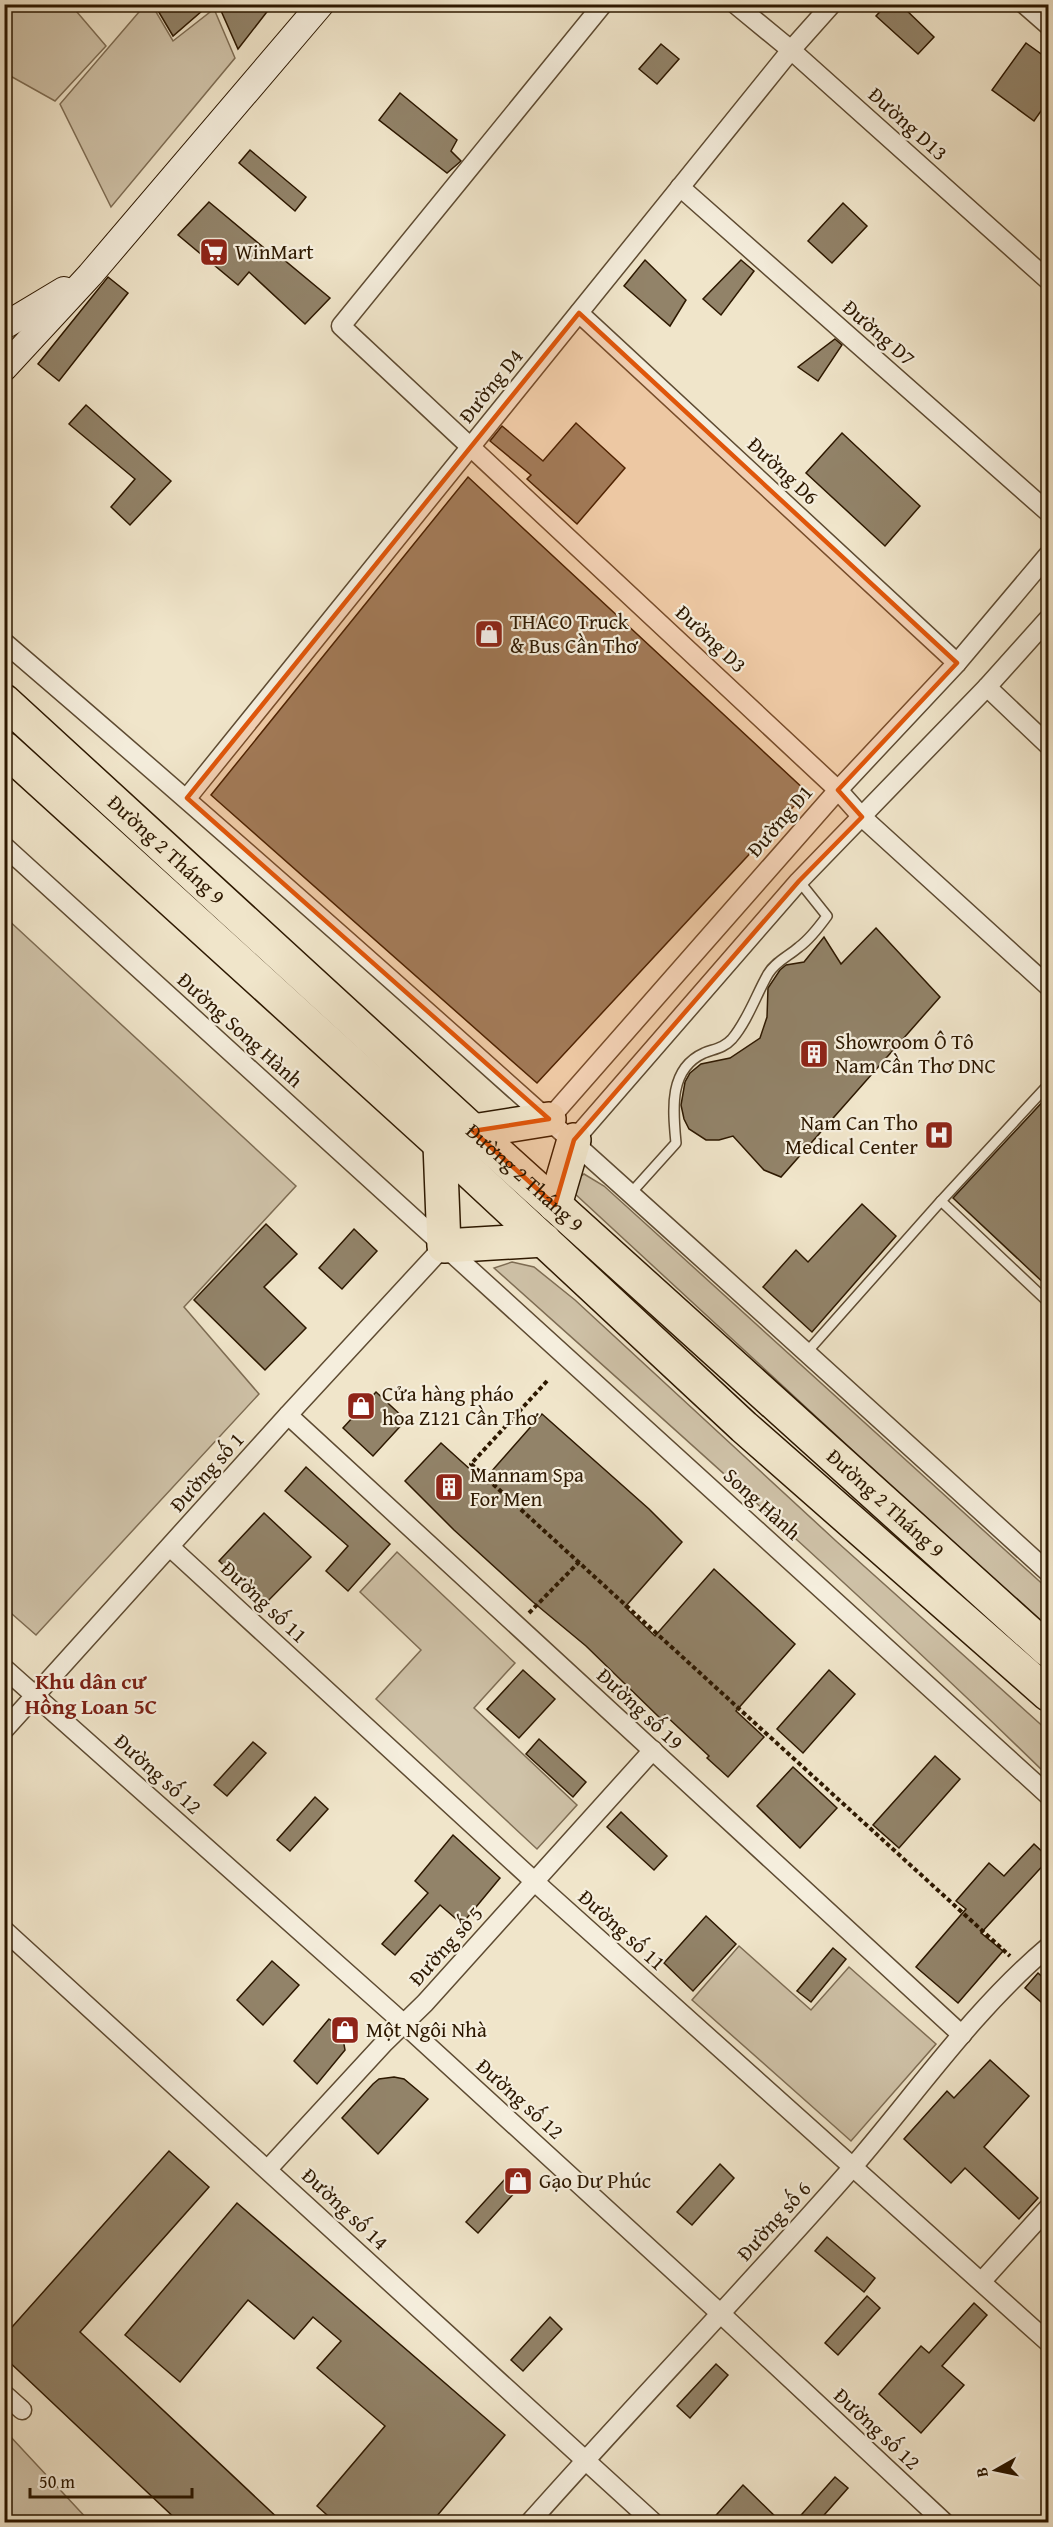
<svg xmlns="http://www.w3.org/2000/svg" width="1053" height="2527" font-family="'Gentium Book Plus',serif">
<rect width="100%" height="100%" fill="#f0e5ca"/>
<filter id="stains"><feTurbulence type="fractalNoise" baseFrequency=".00333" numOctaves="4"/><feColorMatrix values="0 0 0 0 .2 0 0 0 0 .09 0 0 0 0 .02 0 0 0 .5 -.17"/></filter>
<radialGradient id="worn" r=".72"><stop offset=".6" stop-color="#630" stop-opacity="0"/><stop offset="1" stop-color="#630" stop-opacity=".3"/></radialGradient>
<!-- green -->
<g fill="#cfc2a8" stroke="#7e6d54" stroke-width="1.5">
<path d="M4,5h67l35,41 -51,55 -50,-28z"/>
<path d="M145,5h7l21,36 41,-32 21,49 -124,149 -51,-103z"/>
<path d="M5,917l291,269 -112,121 75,87 -223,241 -32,-28z"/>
<path d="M584,1174l20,12 444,403v42l-475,-439 3,-13z"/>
<path d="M512,1262l22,5 41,33 261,241 212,190v45c-179,-175 -367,-341 -554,-508z"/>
<path d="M397,1552l118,111 -41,45 103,97 -40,44 -161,-150 45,-49 -61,-58z"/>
<path d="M739,1946l72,64 38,-43 87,77 -85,97 -159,-141z"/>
<path d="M5,2431l4,4 81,87h-85z"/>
</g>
<!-- building -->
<g fill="#928369" stroke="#2d1800" stroke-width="1.5">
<path d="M154,4h56l-37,32z"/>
<path d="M218,4h55l-35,45z"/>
<path d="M887,4h13l34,33 -16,17 -42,-38z"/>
<path d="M1026,43l22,16v42l-14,20 -42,-31z"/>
<path d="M661,44l18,15 -22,25 -18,-15z"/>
<path d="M400,93l57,47 -6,11 10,10 -14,12 -68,-53z"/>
<path d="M250,150l56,47 -11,14 -56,-48z"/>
<path d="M209,202l60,50 2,-3 59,49 -25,26 -56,-52 -11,13 -60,-50z"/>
<path d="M843,203l24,23 -35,37 -24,-22z"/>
<path d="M645,260l41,40 -16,26 -46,-40z"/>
<path d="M741,260l13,11 -33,44 -18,-16z"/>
<path d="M108,277l20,16 -69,88 -21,-17z"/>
<path d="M835,339l7,6 -24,36 -20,-14z"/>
<path d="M86,405l85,76 -41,44 -19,-18 24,-28 -66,-55z"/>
<path d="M576,423l49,45 -48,56 -50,-45 4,-4 -41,-34 12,-15 41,35z"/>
<path d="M842,433l78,73 -35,40 -79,-73z"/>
<path d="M468,477l339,315 -270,291 -326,-288z"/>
<path d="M876,928l64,69 -159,180 -17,-7 -31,-34 -14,4h-13l-17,-11 -5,-10 -3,-14 4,-23 5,-9 11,-9 29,-6 30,-20 7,-21 1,-29 12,-18 6,-5 18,-3 20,-25 17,27z"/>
<path d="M1048,1096v191l-95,-89z"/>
<path d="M862,1204l34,32 -84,96 -49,-45 33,-37 12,12z"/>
<path d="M266,1224l31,30 -33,33 42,41 -41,42 -71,-70z"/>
<path d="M354,1229l23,22 -35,38 -23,-21z"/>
<path d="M376,1392l30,28 -33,36 -30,-28z"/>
<path d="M542,1414l107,95 33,33 -57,65 30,29 59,-67 81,75 -59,67 28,26 -36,40 -21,-19 2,-2 -44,-41 -4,4 -75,-73 -53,-44 -79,-72 -49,-49 36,-38 42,38z"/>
<path d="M306,1467l84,77 -42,47 -22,-20 22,-25 -63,-55z"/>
<path d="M264,1513l47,44 -46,47 -46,-43z"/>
<path d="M523,1670l32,29 -36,39 -32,-29z"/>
<path d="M829,1670l26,24 -52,59 -26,-24z"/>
<path d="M539,1739l47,43 -13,15 -47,-43z"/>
<path d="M253,1742l13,11 -39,43 -13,-11z"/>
<path d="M935,1756l25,23 -61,69 -26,-23z"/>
<path d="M793,1767l44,41 -37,40 -43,-42z"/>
<path d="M315,1797l13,12 -38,42 -13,-11z"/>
<path d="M621,1812l46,44 -13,14 -47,-43z"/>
<path d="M453,1835l47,43 -38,46 -22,-19 -45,50 -13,-11 46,-51 -13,-12z"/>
<path d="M1034,1844l14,13v3l-67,73 22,18 -45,52 -42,-36 50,-58 -10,-8 33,-38 15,13z"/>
<path d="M706,1916l30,28 -43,47 -29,-28z"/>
<path d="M833,1948l13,11 -35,43 -14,-11z"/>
<path d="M272,1961l27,24 -36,40 -26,-25z"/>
<path d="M1038,1973l10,9v26l-23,-20z"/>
<path d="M329,2019l12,8 4,23 -28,34 -23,-23z"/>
<path d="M990,2060l39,36 -45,51 54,51 -19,21 -54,-51 -14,15 -47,-44 43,-48 7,7z"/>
<path d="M394,2077l10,2 24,20 -50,55 -36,-36 31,-34 6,-5z"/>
<path d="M169,2151l40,36 -129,145 203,191h-103l-176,-166v-21z"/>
<path d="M720,2164l14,14 -42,47 -15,-13z"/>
<path d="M505,2179l12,11 -39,43 -12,-11z"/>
<path d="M237,2203l268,232 -74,88h-95l-19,-17 68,-80 -68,-58 24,-27 -28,-24 -19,22 -46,-39 -68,82 -55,-47z"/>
<path d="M827,2237l48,41 -11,14 -49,-41z"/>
<path d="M867,2296l13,12 -42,47 -13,-12z"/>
<path d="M974,2303l13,12 -45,51 22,19 -43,48 -42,-39 42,-48 8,7z"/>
<path d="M550,2317l12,12 -39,42 -12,-11z"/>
<path d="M716,2364l12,11 -38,43 -13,-12z"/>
<path d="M835,2477l13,11 -31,35h-23z"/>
<path d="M743,2485l39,38h-73z"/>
</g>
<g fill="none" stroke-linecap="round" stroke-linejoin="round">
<!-- lane casing -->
<g stroke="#5e4b32" stroke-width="12">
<g id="lane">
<path d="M631,1193l45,-50c-3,-32 -8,-74 28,-90 10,-4 20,-5 28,-14 16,-19 24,-44 36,-65 8,-13 21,-18 31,-27 11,-8 20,-20 28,-31l-28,-35"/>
<path d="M941,1201l107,-116"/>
<path d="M807,1352l134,-151 107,101"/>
</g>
</g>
<!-- street casing -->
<g stroke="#5e4b32" stroke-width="21">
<g id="street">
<path d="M603,4l-262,322 497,464 24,27 186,169"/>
<path d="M735,4l56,46 257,230"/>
<path d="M1024,4l24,21"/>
<path d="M680,187l368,325"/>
<path d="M579,313l378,350"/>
<path d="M4,642c354,303 699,616 1044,930"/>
<path d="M987,687l61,58"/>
<path d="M187,798l604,-748 41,-46"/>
<path d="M4,846l1044,949"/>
<path d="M549,1119l289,-329 119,-127 91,-108"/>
<path d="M574,1140l225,-259 188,-194 61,-68"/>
<path d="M288,1415l674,620"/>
<path d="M170,1547l376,345 502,450"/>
<path d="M4,1668l388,345 329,301 223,208"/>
<path d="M4,1730l284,-315 156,-169"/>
<path d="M4,1930l649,592"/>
<path d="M268,2169l117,-127 40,-39 228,-253"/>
<path d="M982,2281l66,-73"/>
<path d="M4,2394l18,16"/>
<path d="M530,2522c103,-116 211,-228 314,-345 67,-76 126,-164 204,-230"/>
</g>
</g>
<!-- secondary casing -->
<g stroke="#2d1800" stroke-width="28">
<g id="secondary">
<path d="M4,326l60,-36"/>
<path d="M4,368l86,-93 231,-271"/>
</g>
</g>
<!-- highway casing -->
<g stroke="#2d1800" stroke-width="36">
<g id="highway">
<path id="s1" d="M4,701l469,430 575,519"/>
<path d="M4,748l436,396 304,283 304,267"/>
<path d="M473,1131l76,-12"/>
<path d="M440,1144l4,102 100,-6"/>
<path d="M555,1205l19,-65"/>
</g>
</g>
<!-- path -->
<g stroke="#2d1800" stroke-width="4" stroke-dasharray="4.5 3" stroke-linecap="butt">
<path d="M547,1381l-76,83 539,492"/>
<path d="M529,1613l50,-51"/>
</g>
<!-- lane -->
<use href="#lane" stroke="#f5eedd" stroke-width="9"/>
<!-- street -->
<use href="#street" stroke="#f5eedd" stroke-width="18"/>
<!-- secondary -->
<use href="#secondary" stroke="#f5eedd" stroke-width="26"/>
<!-- highway -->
<use href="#highway" stroke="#f0e5ca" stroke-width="33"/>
</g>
<!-- marked area -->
<path fill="#df560b" fill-opacity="0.2" stroke="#df560b" stroke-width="4.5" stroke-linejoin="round" d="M579,313l378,350 -119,127 24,27 -63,64 -225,259 -19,65 -82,-74 76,-12 -362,-321z"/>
<!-- icons -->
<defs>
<g id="supermarket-square" transform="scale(1.5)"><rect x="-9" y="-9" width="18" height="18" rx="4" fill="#8f2418" stroke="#f5eedd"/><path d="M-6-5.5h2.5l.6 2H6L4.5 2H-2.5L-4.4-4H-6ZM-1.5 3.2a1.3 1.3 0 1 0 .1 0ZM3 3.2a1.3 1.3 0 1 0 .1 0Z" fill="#fff"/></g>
<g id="shop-square" transform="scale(1.5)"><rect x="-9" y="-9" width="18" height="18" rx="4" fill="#8f2418" stroke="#f5eedd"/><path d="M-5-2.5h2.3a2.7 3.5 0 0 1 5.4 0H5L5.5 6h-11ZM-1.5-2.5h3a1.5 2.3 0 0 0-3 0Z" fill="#fff"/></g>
<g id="building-square" transform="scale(1.5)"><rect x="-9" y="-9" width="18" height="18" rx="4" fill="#8f2418" stroke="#f5eedd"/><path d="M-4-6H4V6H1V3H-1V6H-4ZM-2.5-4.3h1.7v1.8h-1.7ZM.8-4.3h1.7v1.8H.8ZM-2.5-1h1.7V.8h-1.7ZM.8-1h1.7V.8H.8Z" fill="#fff"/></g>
<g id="hospital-square" transform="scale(1.5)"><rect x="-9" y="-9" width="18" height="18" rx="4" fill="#8f2418" stroke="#f5eedd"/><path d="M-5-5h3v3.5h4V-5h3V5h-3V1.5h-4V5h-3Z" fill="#fff"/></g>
</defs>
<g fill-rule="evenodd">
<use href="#supermarket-square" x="214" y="252"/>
<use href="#shop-square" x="489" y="634"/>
<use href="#building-square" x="814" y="1054"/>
<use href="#hospital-square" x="939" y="1135"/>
<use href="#shop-square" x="361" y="1406"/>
<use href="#building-square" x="449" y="1487"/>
<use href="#shop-square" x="345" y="2030"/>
<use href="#shop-square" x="518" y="2181"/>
</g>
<g text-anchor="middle" stroke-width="4.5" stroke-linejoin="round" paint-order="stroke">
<!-- street labels -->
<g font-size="21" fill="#2d1800" stroke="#f5eedd">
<text transform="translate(908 124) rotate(42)" y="7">Đường D13</text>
<text transform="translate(879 333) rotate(41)" y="7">Đường D7</text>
<text transform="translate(491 386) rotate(-51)" y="7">Đường D4</text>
<text transform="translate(783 471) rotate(43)" y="7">Đường D6</text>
<text transform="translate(711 639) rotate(43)" y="7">Đường D3</text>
<text transform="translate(780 821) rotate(-49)" y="7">Đường D1</text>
<text dy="7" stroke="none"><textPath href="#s1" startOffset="220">Đường 2 Tháng 9</textPath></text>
<text transform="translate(240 1030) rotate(42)" y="7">Đường Song Hành</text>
<text dy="7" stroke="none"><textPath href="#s1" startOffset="706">Đường 2 Tháng 9</textPath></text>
<text transform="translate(207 1472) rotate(-48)" y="7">Đường số 1</text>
<text dy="7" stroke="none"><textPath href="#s1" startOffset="1192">Đường 2 Tháng 9</textPath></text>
<text transform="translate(762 1504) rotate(42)" y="7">Song Hành</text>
<text transform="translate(264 1602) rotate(43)" y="7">Đường số 11</text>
<text transform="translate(640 1709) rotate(43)" y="7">Đường số 19</text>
<text transform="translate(158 1774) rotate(42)" y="7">Đường số 12</text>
<text transform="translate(622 1930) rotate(42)" y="7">Đường số 11</text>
<text transform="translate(446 1946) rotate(-48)" y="7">Đường số 5</text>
<text transform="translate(520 2099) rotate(42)" y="7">Đường số 12</text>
<text transform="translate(345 2209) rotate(43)" y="7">Đường số 14</text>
<text transform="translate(774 2221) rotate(-48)" y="7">Đường số 6</text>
<text transform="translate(877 2429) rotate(43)" y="7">Đường số 12</text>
</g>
<!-- poi labels -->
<g font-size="21" fill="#2d1800" stroke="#f5eedd" text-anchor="start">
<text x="235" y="259">WinMart</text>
<text x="510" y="629">THACO Truck<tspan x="510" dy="24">&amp; Bus Cần Thơ</tspan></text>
<text x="835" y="1049">Showroom Ô Tô<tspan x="835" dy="24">Nam Cần Thơ DNC</tspan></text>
<text x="918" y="1130" text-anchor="end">Nam Can Tho<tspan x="918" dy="24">Medical Center</tspan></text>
<text x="382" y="1401">Cửa hàng pháo<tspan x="382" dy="24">hoa Z121 Cần Thơ</tspan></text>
<text x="470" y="1482">Mannam Spa<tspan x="470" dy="24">For Men</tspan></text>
<text x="366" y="2037">Một Ngôi Nhà</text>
<text x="539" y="2188">Gạo Dư Phúc</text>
</g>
<!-- neighbourhood labels -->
<g font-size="22" font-weight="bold" fill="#7a1f14" stroke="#f5eedd">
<text x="91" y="1689">Khu dân cư<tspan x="91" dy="25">Hồng Loan 5C</tspan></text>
</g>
</g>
<!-- margin -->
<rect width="1053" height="2527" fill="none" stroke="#f0e5ca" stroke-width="24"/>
<rect x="6" y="6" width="1041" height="2515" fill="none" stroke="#2d1800" stroke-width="3"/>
<rect x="12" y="12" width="1029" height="2503" fill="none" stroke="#2d1800" stroke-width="1.5"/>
<!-- north arrow -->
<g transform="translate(996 2470) rotate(261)" stroke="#f5eedd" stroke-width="4.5" paint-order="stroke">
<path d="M0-4.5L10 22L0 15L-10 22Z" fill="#2d1800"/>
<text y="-9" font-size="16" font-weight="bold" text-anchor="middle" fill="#2d1800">B</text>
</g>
<!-- scale -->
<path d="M30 2488v9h162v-9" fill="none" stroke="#2d1800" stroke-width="3"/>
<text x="39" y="2488" font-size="18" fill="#2d1800" stroke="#f5eedd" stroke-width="4.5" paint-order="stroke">50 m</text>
<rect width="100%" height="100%" filter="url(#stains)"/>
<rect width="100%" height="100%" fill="url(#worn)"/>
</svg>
